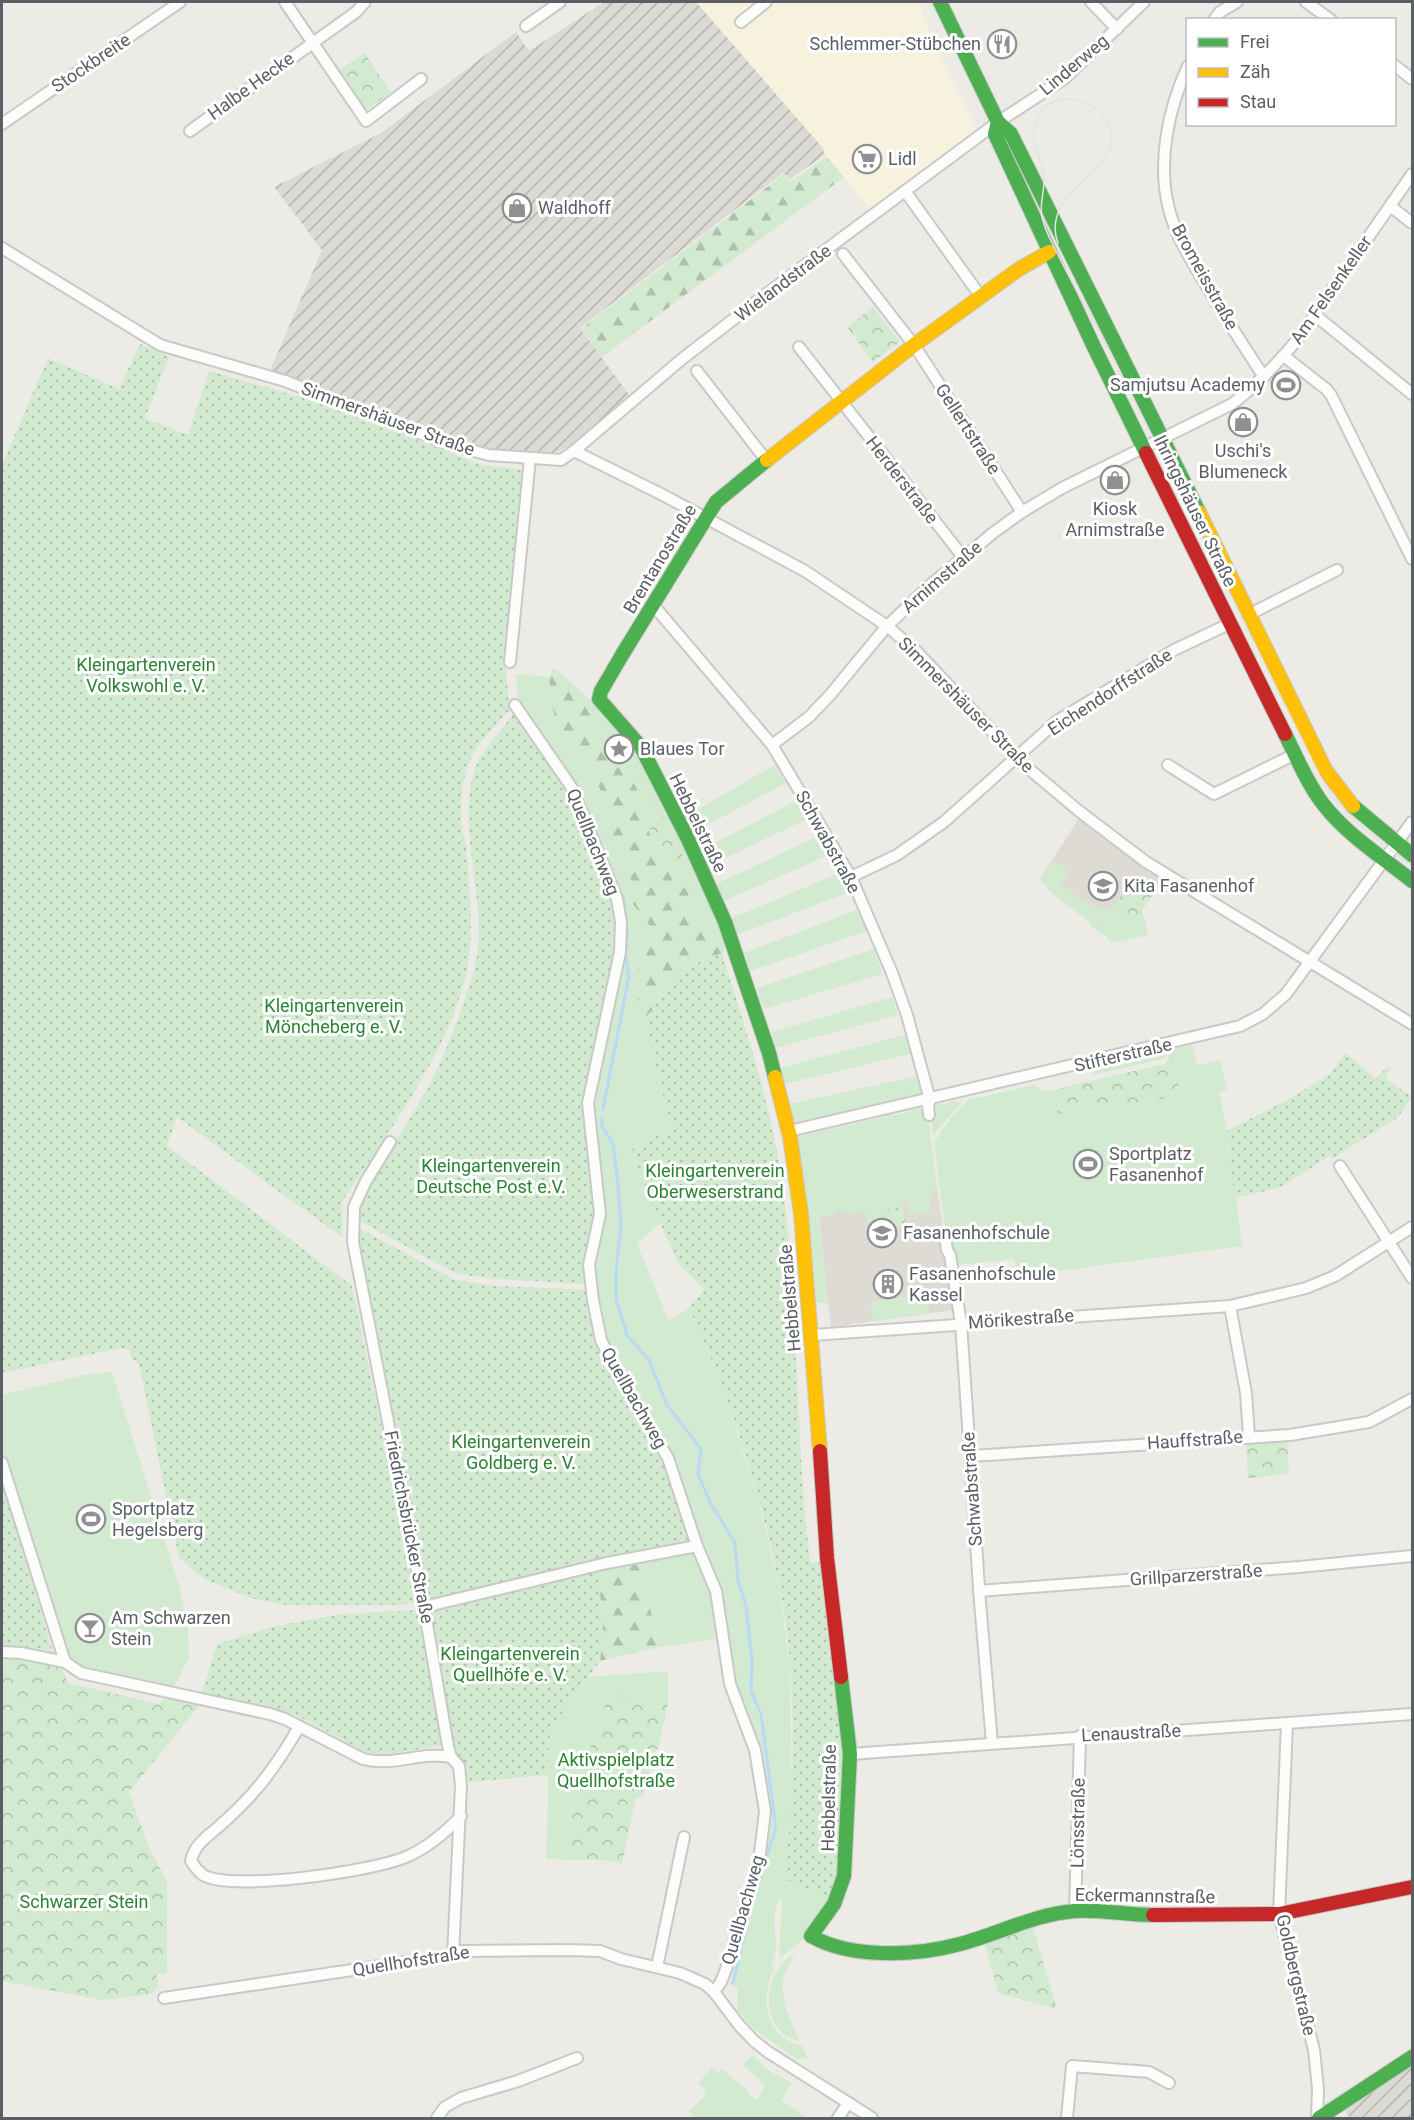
<svg xmlns="http://www.w3.org/2000/svg" width="1414" height="2120" font-family="Roboto,sans-serif">
<defs>
<pattern id="industrial-furrows" width="10" height="10" patternUnits="userSpaceOnUse" patternTransform="scale(1.5)"><rect width="10" height="10" fill="#dbdad5"/><path d="M-1 1l2-2M0 10L10 0M9 11l2-2" fill="none" stroke="#b5b4b0"/></pattern>
<pattern id="forest-firs" width="22" height="20" patternUnits="userSpaceOnUse" patternTransform="scale(1.5)"><rect width="22" height="20" fill="#d2ead0"/><path d="M5 1l3.5 6h-7zM16 11l3.5 6h-7z" fill="#adc1ac"/></pattern>
<pattern id="park-crowns" width="20" height="18" patternUnits="userSpaceOnUse" patternTransform="scale(1.5)"><rect width="20" height="18" fill="#d2ead0"/><path d="M2 6a3 3 0 1 1 6 0M12 15a3 3 0 1 1 6 0" fill="none" stroke="#adc1ac"/></pattern>
<pattern id="garden-dots" width="8" height="8" patternUnits="userSpaceOnUse" patternTransform="scale(1.5)"><rect width="8" height="8" fill="#d2ead0"/><path d="M2 2h.1M6 6h.1" fill="none" stroke="#adc1ac" stroke-width="1.8" stroke-linecap="round"/></pattern>
</defs>
<rect width="100%" height="100%" fill="#ecebe5"/>
<!-- commercial -->
<path fill="#f6f2dd" d="M696,2h222l23,55 36,73 -106,80 -46,-55 -4,-8z"/>
<!-- industrial -->
<g fill="url(#industrial-furrows)">
<path d="M604,2h92l126,145 3,8 -35,24 -7,-6 -203,155 50,68 -61,51 -21,8 -39,-1 -46,-9 -194,-72 53,-123 -48,-63 107,-54 135,-101 13,19z"/>
<path d="M1412,2063v55h-62l-5,-7z"/>
</g>
<!-- education -->
<g fill="#dddbd3">
<path d="M1079,818l39,31 45,31 -21,30 6,25 -57,-12 -39,-30 -12,-14z"/>
<path d="M937,1187l17,123 -123,17 -13,-115 111,-14z"/>
</g>
<!-- grass -->
<g fill="#d2ead0">
<path d="M516,674l33,3 3,29 6,21 29,37 13,25 8,19 2,24 25,57 -2,15 16,21c-8,26 -20,70 -4,94l26,109 -40,22 29,73 -23,21 32,77 20,-13 34,79 34,108 23,95 10,80 2,136 -7,72 46,21 -27,39 -25,21 3,-58 -3,-3c-1,4 -3,9 -4,14 -3,17 6,37 -4,53l3,2c-14,33 -11,68 28,79l6,12 -11,1 -42,-29 -18,-20 1,-23 -8,-2 39,-176 -33,-123 -18,-110 -12,-24 -35,-96 -25,-44 -26,-40 -17,-34 -11,-75 2,-147 5,-44 -82,-382z"/>
<path d="M592,701c33,27 49,59 68,96 25,47 46,97 69,145l-7,11 -20,-25 -15,-37 -33,-42 -17,-60 -13,-24 -34,-42z"/>
<path d="M775,765l11,18 -94,50 -8,-16z"/>
<path d="M798,800l11,18 -100,48 -8,-16z"/>
<path d="M819,836l10,19 -106,46 -7,-17z"/>
<path d="M1053,860l16,11 -8,12c15,11 33,31 53,23l20,14 8,-10 6,25 -26,6 2,-2 -3,-7 -4,-3 -9,2 -2,-6 -7,-5 -9,2 -38,-29 -12,-14z"/>
<path d="M839,873l8,20 -111,42 -6,-16z"/>
<path d="M857,910l10,21 -117,40 -6,-18z"/>
<path d="M874,949l8,25 -118,35 -7,-21z"/>
<path d="M892,997l6,18 -123,33 -3,-16z"/>
<path d="M905,1035l5,19 -126,30 -4,-16z"/>
<path d="M1192,1045l5,20 23,-5 7,30 -8,2 8,39 15,115 -234,32 -1,-7 9,-3 -2,-9 -56,6 -2,-13 -8,-2 -14,-107 15,-23 19,-20 66,-15 10,7 121,-28 9,-15z"/>
<path d="M1165,1054l1,1 -3,4 -69,16 -1,-4z"/>
<path d="M917,1076l5,19 -128,27 -4,-18z"/>
<path d="M952,1101l10,1 -29,33 -2,-18 2,-11 10,-3 1,3z"/>
<path d="M921,1108l7,8 9,71 -8,11 1,14 -18,3 -3,-2 -3,-12 -4,1 1,5 -52,7 -7,-2 -1,-2h-6l-2,5 -17,2 10,86h-11l-9,-90 -11,-76 100,-23 1,1z"/>
<path d="M927,1294l2,19 -56,8 -3,-20z"/>
<path d="M112,1372l67,214 9,40 1,31 -16,31 -90,-18 -15,-10 -66,-207v-58l86,-21z"/>
<path d="M693,1551l17,34 7,54 -58,8 -20,-86z"/>
<path d="M668,1671v31l-10,47h-3l-6,26 -75,19 -4,27 20,39 -44,-1 4,-130 39,-52z"/>
<path d="M794,1953c-7,22 -17,22 -8,50l-2,1 15,37c-43,-11 -36,-68 -5,-88z"/>
<path d="M753,2055l13,14 26,14 -11,17 24,16 -1,2h-109l-6,-6 15,-15 2,-6 -8,-8 11,-11 1,-6 9,7 3,-4 26,22 -1,2 9,7 9,-13 -5,-4 1,-2 -19,-16z"/>
</g>
<!-- forest -->
<g fill="url(#forest-firs)">
<path d="M827,157l17,20 -242,180 -21,-28 202,-154 7,7z"/>
<path d="M554,668l38,33 -2,22 18,20 9,-2 9,14 -2,10 13,24 17,60 33,42 15,37 20,25 -42,17 -35,49c-16,-24 -4,-68 4,-94l-16,-21 2,-15 -25,-57 -2,-24 -8,-19 -13,-25 -29,-37 -6,-21 -3,-29z"/>
<path d="M1096,919l10,6 2,6 9,-2 4,3 3,7 -2,2 -11,2 -4,-6 -16,-10 -1,-5z"/>
<path d="M639,1561l20,86 -59,14 3,-31 -5,-60z"/>
</g>
<!-- park -->
<g fill="url(#park-crowns)">
<path d="M365,53l26,40 -26,17 -26,-40z"/>
<path d="M873,307l27,35 -27,20 -26,-35z"/>
<path d="M655,802l36,70 -13,6 -23,-30 -11,-41z"/>
<path d="M1126,877l26,19 -18,25 -20,-15 11,-16 -5,-5z"/>
<path d="M1171,1053l10,43 -123,18 -3,-14 -11,-8 121,-28z"/>
<path d="M903,1207l4,20 -37,5 -4,-20z"/>
<path d="M1287,1439l2,35 -41,4 -2,-36z"/>
<path d="M2,1649l50,1 16,33 91,21 9,-9 34,7 -73,90 20,56 18,34v91l-11,1 3,12 -7,8 -50,6 -100,-19z"/>
<path d="M609,1694l59,8 -10,47h-3l-12,49 -7,-1 -14,67 -19,-4h-34l1,-43 4,-23z"/>
<path d="M1033,1928l24,81 -59,-16 -13,-49z"/>
</g>
<!-- garden -->
<g fill="url(#garden-dots)">
<path d="M140,344l29,13 -24,61 43,17 21,-64 105,30 168,64 43,5 -18,188 -1,16 4,36c-15,15 -32,32 -41,52 -8,18 -12,63 -3,80 2,37 8,77 3,115 -11,83 -80,174 -126,243l-1,10 1,28 -166,-121 -10,29 185,140 47,226 16,90 -14,3h-118l-32,-7 -47,-19 -25,-21 -40,-194 -8,-6 -1,-8 -9,-2 -119,25v-908l46,-107 71,31z"/>
<path d="M516,711l56,81 42,102 5,34 -3,38 -32,140 12,97 -8,81 -91,-5 -40,-5 -101,-55c1,-34 31,-64 48,-91 10,-17 21,-34 30,-52 16,-33 28,-67 39,-102 20,-67 -20,-141 3,-208 4,-12 31,-43 40,-55z"/>
<path d="M722,953c22,73 48,147 59,224 13,81 13,163 18,245 2,47 6,94 11,141l13,-1 23,192 -7,121 -8,24 -46,-20c9,-92 13,-199 -5,-290 -13,-68 -34,-136 -57,-201 -10,-27 -23,-53 -34,-80l15,-19 -25,-25 -19,-41 -29,-73 40,-22 -26,-109 35,-49z"/>
<path d="M1346,1053l30,26 11,-12 4,2 -6,9 27,19 -14,20 -66,42 -2,-3 -51,32 -44,10 -8,-67 64,-33 39,-24z"/>
<path d="M357,1227l98,53 41,6 94,4 9,51 66,118 27,81 -266,60 -70,-358z"/>
<path d="M2,1478l50,172 -50,-1z"/>
<path d="M598,1570l5,60 -3,31 -50,68 -2,46 -80,7 -4,-17 -13,-22 -23,-133z"/>
<path d="M420,1610l24,135 -62,10 -16,-3 -72,-38 -93,-19 16,-51 55,-17 69,-13z"/>
</g>
<g fill="none" stroke-linecap="round" stroke-linejoin="round">
<!-- stream -->
<g stroke="#b8daf7" stroke-width="3">
<path d="M623,896l5,42"/>
<path d="M603,1109l26,-133 -4,-23 2,-8"/>
<path d="M602,1119v7l11,18 5,40 3,41 -5,47v27l11,36 22,25 18,45 34,44 -3,25 12,28 25,41 3,37 8,26 6,55 -1,30 10,23 14,107v10l-23,73 -19,79"/>
</g>
<!-- street casing -->
<g stroke="#c8c9c8" stroke-width="14">
<g id="street">
<path d="M285,2l81,119 55,-42"/>
<path d="M1091,2l26,27"/>
<path d="M1306,2l25,18"/>
<path d="M1214,20l6,-8 17,-10"/>
<path d="M741,22l25,-20"/>
<path d="M526,26l34,-24"/>
<path d="M1394,65l18,14"/>
<path d="M1188,66c-20,43 -31,97 -19,143 6,25 21,49 34,71 19,33 40,65 61,97"/>
<path d="M2,124l178,-122"/>
<path d="M190,131l166,-119 9,-10"/>
<path d="M905,191l76,106"/>
<path d="M1390,206l22,17"/>
<path d="M2,248l158,97 125,36 163,63 41,11 72,5 13,-9 108,-92 79,-61 237,-176 66,-43 80,-77"/>
<path d="M843,254l71,91 108,167"/>
<path d="M1315,315l97,79"/>
<path d="M799,347l164,210"/>
<path d="M1284,356l42,33 5,6 81,164"/>
<path d="M697,371l69,89"/>
<path d="M574,451l87,43 144,77 82,55 29,25 107,113 56,47 67,51 266,162"/>
<path d="M654,606l118,139 79,132 41,96 15,42 23,85 -2,5 1,10"/>
<path d="M1248,615l89,-45"/>
<path d="M510,662l20,-204"/>
<path d="M515,705l57,83 45,111 4,23 -1,30 -32,151 12,111 -11,51 4,35 8,40 17,35 50,83 29,88 19,45 14,93 25,66 10,61 -6,51 -33,107 -5,13 -7,10"/>
<path d="M772,745l37,-28 21,-22 57,-69 40,-38 66,-55 29,-21 40,-24 170,-84c26,-20 48,-43 68,-68l112,-162"/>
<path d="M1168,765l46,29 81,-40"/>
<path d="M851,877l46,-22 47,-33 113,-101 117,-71 57,-27"/>
<path d="M789,1131l451,-105 23,-12 23,-20 126,-172"/>
<path d="M390,1142l-24,39 -12,26 -1,35 71,365 24,139 3,11 8,9 2,20 -8,169"/>
<path d="M1340,1166l72,112"/>
<path d="M945,1237l2,13 3,5 11,68 19,279 12,141"/>
<path d="M1230,1306l16,87 3,43"/>
<path d="M812,1335l418,-29 76,-18 29,-12 77,-49"/>
<path d="M971,1456l319,-21 79,-13 43,-23"/>
<path d="M2,1463l63,199"/>
<path d="M979,1591l320,-24 113,-11"/>
<path d="M424,1607l183,-44 90,-17"/>
<path d="M2,1652l19,1 44,9 16,11 189,41 15,5 78,40c30,8 59,-8 88,-2"/>
<path d="M1287,1724l-8,190 35,136 4,39 -1,29"/>
<path d="M299,1727c-25,43 -45,69 -83,102 -11,9 -22,17 -25,32 3,5 7,10 12,14 30,17 170,-4 203,-18 21,-9 39,-24 55,-41"/>
<path d="M850,1754c188,-15 375,-26 562,-40"/>
<path d="M1075,1911l5,-175"/>
<path d="M657,1967l27,-130"/>
<path d="M164,1998l289,-43 8,-4 108,-1 31,1 21,8 59,14 25,11 9,8 25,33 15,16 14,11 104,66"/>
<path d="M437,2118l8,-11 16,-9 57,-17 59,-23"/>
<path d="M838,2118l10,-15"/>
<path d="M1067,2118l5,-52 77,6 20,11"/>
</g>
</g>
<!-- fast casing -->
<g stroke="#c8c9c7" stroke-width="16">
<g id="fast">
<path d="M940,2l58,120 13,12 188,378"/>
<path d="M998,122l-3,12 99,213 52,106"/>
<path d="M767,460l-51,42 -94,153 -21,36 -2,8 42,48 46,90 38,85 44,131 6,24"/>
<path d="M1285,734c12,24 22,49 38,70 24,31 59,53 89,77"/>
<path d="M1353,806l59,49"/>
<path d="M841,1677l9,77 -6,122 -10,28 -23,32c40,23 105,20 149,8 38,-10 75,-30 115,-33 25,-2 52,4 78,4"/>
<path d="M1319,2118l93,-61"/>
</g>
</g>
<!-- slow casing -->
<g stroke="#c8c9c7" stroke-width="16">
<g id="slow">
<path d="M767,460l147,-115 105,-76 30,-17"/>
<path d="M1199,512l127,259 27,35"/>
<path d="M775,1077l15,60 11,77 19,237"/>
</g>
</g>
<!-- jam casing -->
<g stroke="#c8c9c7" stroke-width="16">
<g id="jam">
<path d="M1146,453l139,281"/>
<path d="M820,1451l7,107 14,119"/>
<path d="M1153,1915l126,-1 133,-27"/>
</g>
</g>
<!-- street -->
<use href="#street" stroke="#fcfcfb" stroke-width="10"/>
<!-- fast -->
<use href="#fast" stroke="#4caf50" stroke-width="14"/>
<!-- slow -->
<use href="#slow" stroke="#ffc107" stroke-width="14"/>
<!-- jam -->
<use href="#jam" stroke="#c62828" stroke-width="14"/>
<!-- tram -->
<path stroke="#e4e3e3" stroke-width="1.5" d="M1058,243c-20,-53 70,-75 51,-117 -16,-34 -65,-39 -75,2 -4,18 9,31 10,48 1,14 -5,28 -2,41 3,15 12,29 18,42 17,34 37,67 54,101l211,426c23,34 55,56 87,80"/>
</g>
<!-- icons -->
<defs>
<g id="restaurant-ring" transform="scale(1.5)"><circle r="9.5" fill="#fff" stroke="#8e9092" stroke-width="1.5"/><path d="M-5-6h1v4h1v-4h1v4h1v-4h1v5L-1.5 .5V6h-2V.5L-5-1ZM5-6V6H3V1.5H1.5Q1.5-4 5-6Z" fill="#8e9092"/></g>
<g id="supermarket-ring" transform="scale(1.5)"><circle r="9.5" fill="#fff" stroke="#8e9092" stroke-width="1.5"/><path d="M-6-5.5h2.5l.6 2H6L4.5 2H-2.5L-4.4-4H-6ZM-1.5 3.2a1.3 1.3 0 1 0 .1 0ZM3 3.2a1.3 1.3 0 1 0 .1 0Z" fill="#8e9092"/></g>
<g id="shop-ring" transform="scale(1.5)"><circle r="9.5" fill="#fff" stroke="#8e9092" stroke-width="1.5"/><path d="M-5-2.5h2.3a2.7 3.5 0 0 1 5.4 0H5L5.5 6h-11ZM-1.5-2.5h3a1.5 2.3 0 0 0-3 0Z" fill="#8e9092"/></g>
<g id="stadium-ring" transform="scale(1.5)"><circle r="9.5" fill="#fff" stroke="#8e9092" stroke-width="1.5"/><path d="M0-5a6.5 5 0 1 0 0 10a6.5 5 0 1 0 0-10ZM-3.5-1.8h7v3.6h-7Z" fill="#8e9092"/></g>
<g id="sight-ring" transform="scale(1.5)"><circle r="9.5" fill="#fff" stroke="#8e9092" stroke-width="1.5"/><path d="M0-6L1.8-2.2L6-1.7L2.9 1.2L3.7 5.4L0 3.3L-3.7 5.4L-2.9 1.2L-6-1.7L-1.8-2.2Z" fill="#8e9092"/></g>
<g id="school-ring" transform="scale(1.5)"><circle r="9.5" fill="#fff" stroke="#8e9092" stroke-width="1.5"/><path d="M0-5L7-2L0 1L-7-2ZM-4 1L0 2.5L4 1V4Q0 6-4 4Z" fill="#8e9092"/></g>
<g id="building-ring" transform="scale(1.5)"><circle r="9.5" fill="#fff" stroke="#8e9092" stroke-width="1.5"/><path d="M-4-6H4V6H1V3H-1V6H-4ZM-2.5-4.3h1.7v1.8h-1.7ZM.8-4.3h1.7v1.8H.8ZM-2.5-1h1.7V.8h-1.7ZM.8-1h1.7V.8H.8Z" fill="#8e9092"/></g>
<g id="bar-ring" transform="scale(1.5)"><circle r="9.5" fill="#fff" stroke="#8e9092" stroke-width="1.5"/><path d="M-6-5H6L.8 .8V4.5H3.5V6h-7V4.5H-.8V.8Z" fill="#8e9092"/></g>
</defs>
<g fill-rule="evenodd">
<use href="#restaurant-ring" x="1002" y="44"/>
<use href="#supermarket-ring" x="867" y="159"/>
<use href="#shop-ring" x="517" y="208"/>
<use href="#stadium-ring" x="1286" y="385"/>
<use href="#shop-ring" x="1243" y="422"/>
<use href="#shop-ring" x="1115" y="480"/>
<use href="#sight-ring" x="619" y="749"/>
<use href="#school-ring" x="1103" y="886"/>
<use href="#stadium-ring" x="1088" y="1164"/>
<use href="#school-ring" x="882" y="1233"/>
<use href="#building-ring" x="888" y="1284"/>
<use href="#stadium-ring" x="91" y="1519"/>
<use href="#bar-ring" x="90" y="1628"/>
</g>
<g text-anchor="middle" stroke-width="6" stroke-linejoin="round" paint-order="stroke">
<!-- poi labels -->
<g font-size="18" fill="#5b5f65" stroke="#fff" text-anchor="start">
<text x="981" y="50" text-anchor="end">Schlemmer-Stübchen</text>
<text x="888" y="165">Lidl</text>
<text x="538" y="214">Waldhoff</text>
<text x="1265" y="391" text-anchor="end">Samjutsu Academy</text>
<text x="1243" y="457" text-anchor="middle">Uschi's<tspan x="1243" dy="21">Blumeneck</tspan></text>
<text x="1115" y="515" text-anchor="middle">Kiosk<tspan x="1115" dy="21">Arnimstraße</tspan></text>
<text x="640" y="755">Blaues Tor</text>
<text x="1124" y="892">Kita Fasanenhof</text>
<text x="1109" y="1160">Sportplatz<tspan x="1109" dy="21">Fasanenhof</tspan></text>
<text x="903" y="1239">Fasanenhofschule</text>
<text x="909" y="1280">Fasanenhofschule<tspan x="909" dy="21">Kassel</tspan></text>
<text x="112" y="1515">Sportplatz<tspan x="112" dy="21">Hegelsberg</tspan></text>
<text x="111" y="1624">Am Schwarzen<tspan x="111" dy="21">Stein</tspan></text>
</g>
<!-- street labels -->
<g font-size="18" fill="#5b5f65" stroke="#fff">
<text transform="translate(91 63) rotate(-34)" y="6">Stockbreite</text>
<text transform="translate(1074 65) rotate(-40)" y="6">Linderweg</text>
<text transform="translate(251 86) rotate(-36)" y="6">Halbe Hecke</text>
<text transform="translate(1205 277) rotate(61)" y="6">Bromeisstraße</text>
<text transform="translate(783 283) rotate(-37)" y="6">Wielandstraße</text>
<text transform="translate(1331 290) rotate(-55)" y="6">Am Felsenkeller</text>
<text transform="translate(388 419) rotate(20)" y="6">Simmershäuser Straße</text>
<text transform="translate(968 429) rotate(57)" y="6">Gellertstraße</text>
<text transform="translate(902 480) rotate(52)" y="6">Herderstraße</text>
<text transform="translate(1195 511) rotate(64)" y="6">Ihringshäuser Straße</text>
<text transform="translate(660 559) rotate(-59)" y="6">Brentanostraße</text>
<text transform="translate(942 577) rotate(-41)" y="6">Arnimstraße</text>
<text transform="translate(1110 692) rotate(-33)" y="6">Eichendorffstraße</text>
<text transform="translate(966 705) rotate(45)" y="6">Simmershäuser Straße</text>
<text transform="translate(698 823) rotate(64)" y="6">Hebbelstraße</text>
<text transform="translate(593 842) rotate(68)" y="6">Quellbachweg</text>
<text transform="translate(828 842) rotate(61)" y="6">Schwabstraße</text>
<text transform="translate(1123 1055) rotate(-13)" y="6">Stifterstraße</text>
<text transform="translate(790 1298) rotate(-95)" y="6">Hebbelstraße</text>
<text transform="translate(1021 1319) rotate(-4)" y="6">Mörikestraße</text>
<text transform="translate(634 1398) rotate(60)" y="6">Quellbachweg</text>
<text transform="translate(1195 1440) rotate(-4)" y="6">Hauffstraße</text>
<text transform="translate(972 1489) rotate(-94)" y="6">Schwabstraße</text>
<text transform="translate(409 1527) rotate(79)" y="6">Friedrichsbrücker Straße</text>
<text transform="translate(1196 1575) rotate(-4)" y="6">Grillparzerstraße</text>
<text transform="translate(1131 1733) rotate(-3)" y="6">Lenaustraße</text>
<text transform="translate(829 1798) rotate(-89)" y="6">Hebbelstraße</text>
<text transform="translate(1078 1823) rotate(-89)" y="6">Lönsstraße</text>
<text transform="translate(1145 1896) rotate(1)" y="6">Eckermannstraße</text>
<text transform="translate(743 1910) rotate(-74)" y="6">Quellbachweg</text>
<text transform="translate(411 1961) rotate(-9)" y="6">Quellhofstraße</text>
<text transform="translate(1296 1975) rotate(77)" y="6">Goldbergstraße</text>
</g>
<!-- park labels -->
<g font-size="18" fill="#2c8234" stroke="#fff">
<text x="146" y="671">Kleingartenverein<tspan x="146" dy="21">Volkswohl e. V.</tspan></text>
<text x="334" y="1012">Kleingartenverein<tspan x="334" dy="21">Möncheberg e. V.</tspan></text>
<text x="491" y="1172">Kleingartenverein<tspan x="491" dy="21">Deutsche Post e.V.</tspan></text>
<text x="715" y="1177">Kleingartenverein<tspan x="715" dy="21">Oberweserstrand</tspan></text>
<text x="521" y="1448">Kleingartenverein<tspan x="521" dy="21">Goldberg e. V.</tspan></text>
<text x="510" y="1660">Kleingartenverein<tspan x="510" dy="21">Quellhöfe e. V.</tspan></text>
<text x="616" y="1766">Aktivspielplatz<tspan x="616" dy="21">Quellhofstraße</tspan></text>
<text x="84" y="1908">Schwarzer Stein</text>
</g>
</g>
<!-- border -->
<rect width="1414" height="2120" fill="none" stroke="#5b5f65" stroke-width="6"/>
<!-- legend -->
<rect x="1186" y="18" width="210" height="108" fill="#ffffff" stroke="#bdbfc1" stroke-width="1.5"/>
<rect x="1198" y="38" width="30" height="9" fill="#4caf50" stroke="#bdbfc1" stroke-width="1.5"/>
<text x="1240" y="48" font-size="18" fill="#5b5f65">Frei</text>
<rect x="1198" y="68" width="30" height="9" fill="#ffc107" stroke="#bdbfc1" stroke-width="1.5"/>
<text x="1240" y="78" font-size="18" fill="#5b5f65">Zäh</text>
<rect x="1198" y="98" width="30" height="9" fill="#c62828" stroke="#bdbfc1" stroke-width="1.5"/>
<text x="1240" y="108" font-size="18" fill="#5b5f65">Stau</text>
</svg>
